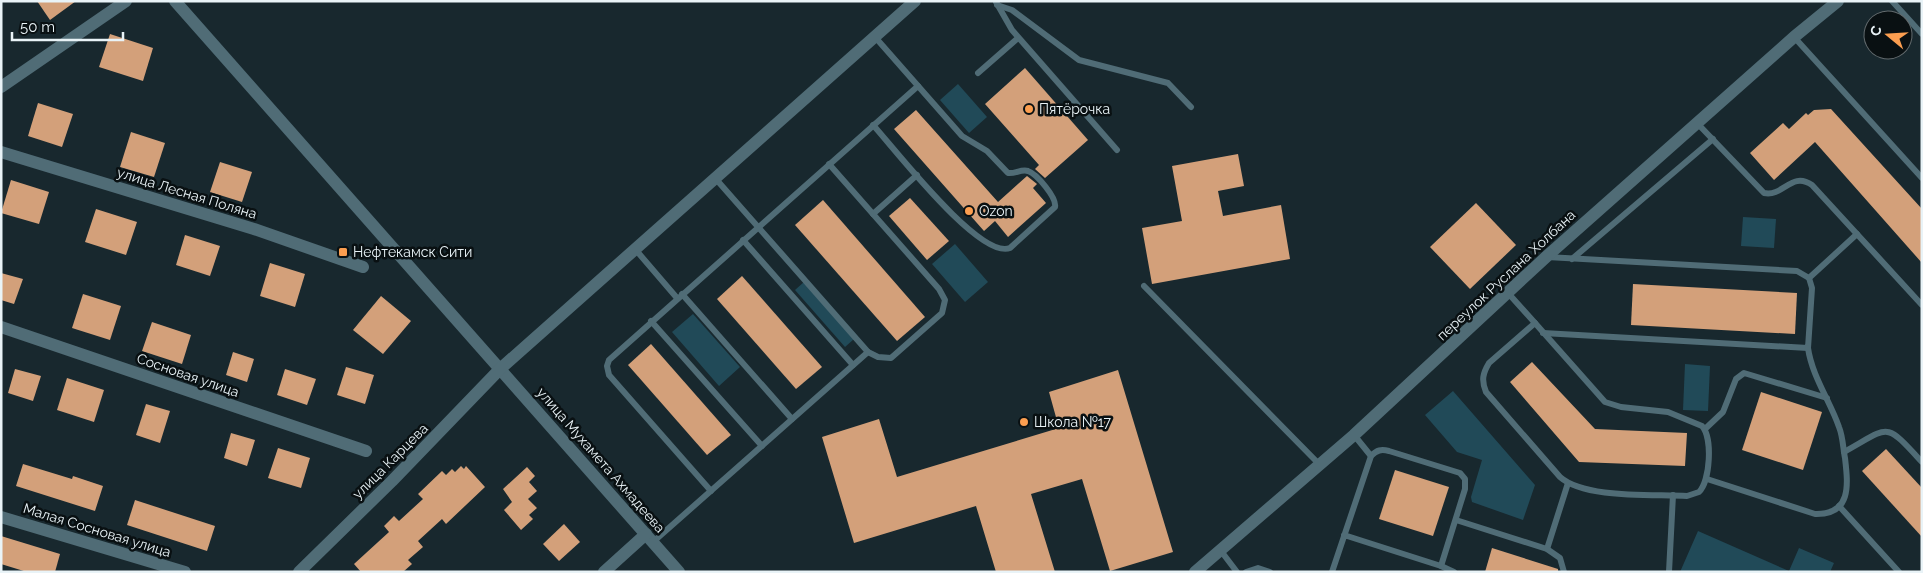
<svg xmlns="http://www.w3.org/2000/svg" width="1923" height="573" font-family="Raleway,sans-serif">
<rect width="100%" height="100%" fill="#18282e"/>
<!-- green -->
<g fill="#214a58">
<path d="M958,84l29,33 -18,16 -29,-33z"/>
<path d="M1743,217l33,2 -2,29 -33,-2z"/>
<path d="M955,244l33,38 -23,20 -33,-38z"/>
<path d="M804,282l50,57 -9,8 -50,-57z"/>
<path d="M693,314l47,53 -21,19 -47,-54z"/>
<path d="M1685,364l25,2 -2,45 -25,-1z"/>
<path d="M1453,391l82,94 -12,35 -51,-18 -1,-5 11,-37 -25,-8 -32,-37z"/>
<path d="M1698,531l91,40 10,-23 35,15 -4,9h-150z"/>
</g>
<!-- building -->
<g fill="#d3a07a">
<path d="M37,1h39l-26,19z"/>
<path d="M110,34l43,14 -10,33 -44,-14z"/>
<path d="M1025,68l63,72 -43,38 -10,-9 4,-4 -54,-61z"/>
<path d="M38,103l35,11 -11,33 -34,-11z"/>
<path d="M1831,109l91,100v54l-107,-121 -41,38 -24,-27 33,-30 6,6 17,-16 2,2 6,-5z"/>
<path d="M916,110l82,92 29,-26 10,8 -4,4 13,15 -38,34 -13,-16 -11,10 -90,-102z"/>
<path d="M131,132l34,11 -11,34 -34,-10z"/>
<path d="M1238,154l6,32 -26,5 5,25 58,-11 9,54 -138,25 -10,-56 40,-7 -10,-55z"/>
<path d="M220,162l32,10 -10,30 -32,-10z"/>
<path d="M11,180l38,12 -10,32 -38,-11z"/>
<path d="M910,198l39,43 -22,19 -38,-44z"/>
<path d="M823,200l102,117 -28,24 -102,-116z"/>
<path d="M1476,203l40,42 -46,44 -40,-42z"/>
<path d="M96,209l41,13 -11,33 -41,-13z"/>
<path d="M185,235l35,11 -10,30 -34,-11z"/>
<path d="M270,263l35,11 -10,33 -35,-11z"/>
<path d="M1,273l22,6 -9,25 -13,-4z"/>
<path d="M742,276l80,91 -26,22 -79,-90z"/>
<path d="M1633,284l164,9 -2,41 -164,-9z"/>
<path d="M83,294l38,12 -11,34 -38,-12z"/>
<path d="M381,296l30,25 -28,33 -30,-24z"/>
<path d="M152,322l39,13 -9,29 -40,-13z"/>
<path d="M651,344l80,91 -24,20 -79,-90z"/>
<path d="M233,352l21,7 -7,23 -21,-7z"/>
<path d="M1532,362l63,67 92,4 -2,33 -106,-4 -69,-80z"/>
<path d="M346,367l28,8 -9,29 -28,-9z"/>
<path d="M15,369l26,7 -8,25 -25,-8z"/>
<path d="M285,369l31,10 -9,26 -30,-10z"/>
<path d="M1118,370l55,182 -63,19 -28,-92 -51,15 24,78h-59l-20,-66 -122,37 -32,-106 57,-18 18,58 162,-49 -10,-36z"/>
<path d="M67,378l37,12 -10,32 -37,-12z"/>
<path d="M1761,392l61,20 -19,58 -61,-20z"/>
<path d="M146,404l24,7 -10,32 -24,-8z"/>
<path d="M231,433l24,7 -8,26 -23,-8z"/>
<path d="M278,448l32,10 -9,30 -33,-10z"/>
<path d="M1886,449l36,39v49l-60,-66z"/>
<path d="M23,464l49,15 1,-3 30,10 -8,25 -79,-25z"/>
<path d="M461,466l3,3 2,-3 19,21 -39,37 -4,-5 -24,22 5,6 -15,13 4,4 -9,8h-42l-7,-8 35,-32 -5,-6 10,-10 5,5 24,-22 -5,-5 24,-23 4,4 6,-6 3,3z"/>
<path d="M527,467l8,9 -6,6 8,9 -9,8 9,9 -8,7 4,4 -12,11 -17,-20 8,-8 -9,-13z"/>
<path d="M1395,470l54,17 -16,49 -54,-17z"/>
<path d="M135,500l80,26 -8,25 -80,-26z"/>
<path d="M564,524l16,18 -21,19 -16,-17z"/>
<path d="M1,536l59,18 -5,18h-28l-26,-8z"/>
<path d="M1492,548l66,21v3h-73z"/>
</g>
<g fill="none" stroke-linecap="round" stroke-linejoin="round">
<!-- service -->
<g stroke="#506c76" stroke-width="6">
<path d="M1892,1l30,33"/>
<path d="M996,2l16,28 105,120"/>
<path d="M997,5l15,5 67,50 89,23 23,24"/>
<path d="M1794,37l128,141"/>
<path d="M978,73l40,-35"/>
<path d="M1697,123l67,70c20,4 27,-22 48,-8l110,120"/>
<path d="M873,125c21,23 107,135 137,123l45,-41c2,-9 -18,-33 -27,-36 -7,-2 -13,3 -20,2l-21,-22 -25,-15 -87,-99"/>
<path d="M715,178l153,174 10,5 13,1 51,-45 3,-13 -6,-11 -110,-125"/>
<path d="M873,214l44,-39"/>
<path d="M743,240l110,125"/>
<path d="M635,249l42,49"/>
<path d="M1572,259l141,-120"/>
<path d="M1809,278l48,-44"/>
<path d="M1144,286l175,178"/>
<path d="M1508,293l27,30"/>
<path d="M682,294l110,125"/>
<path d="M651,321l111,125"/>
<path d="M1535,323l70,79 16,5 47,5 34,14c11,12 8,55 -3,66l-12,4c-34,-2 -102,3 -127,-19l-74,-85c-5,-12 -3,-19 3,-29z"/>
<path d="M1543,333l265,15 4,-60 -3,-10 -12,-7 -250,-14"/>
<path d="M1705,429l18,-17 13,-33 8,-6 83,25"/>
<path d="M1354,435l17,21"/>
<path d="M1844,452c47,-26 40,-31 78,10"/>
<path d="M1707,479l108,35c37,1 33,-30 30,-56 -2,-10 -2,-21 -6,-31 -9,-26 -27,-51 -31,-79"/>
<path d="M711,491l-102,-116 -2,-9 2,-6 309,-274"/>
<path d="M1839,506l60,66"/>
<path d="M1456,520l91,29 13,9 4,14"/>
<path d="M653,542l215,-190"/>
<path d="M1547,549l21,-66"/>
<path d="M1221,551l16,21"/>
<path d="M1441,566l13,6"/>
<path d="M1246,572l12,-4 12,4"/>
<path d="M1332,572l39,-116c6,-6 10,-7 18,-5l71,22 5,6v10l-24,77 -97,-31"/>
<path d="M1669,572l4,-77"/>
</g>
<!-- minor -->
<g stroke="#506c76" stroke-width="12">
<path d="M175,1l504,571"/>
<path d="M1,87l125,-86"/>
<path d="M1,152l253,77 109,38"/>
<path d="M1,327l365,124"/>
<path d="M1,517l184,55"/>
<path d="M299,572l93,-91 108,-112 415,-368"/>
<path d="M604,572l42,-38"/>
<path d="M1195,572l159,-137 192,-178 248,-220 44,-36"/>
</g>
</g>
<!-- markers -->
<g fill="#fb9e50" stroke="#091012" stroke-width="2">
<circle cx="1029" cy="109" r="5"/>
<circle cx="969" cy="211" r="5"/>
<rect x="338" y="247" width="10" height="10" rx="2.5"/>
<circle cx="1024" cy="422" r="5"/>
</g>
<g text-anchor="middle" stroke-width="5" stroke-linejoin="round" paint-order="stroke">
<!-- poi labels -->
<g font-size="14" fill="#e9f3f7" stroke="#091012" text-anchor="start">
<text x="1039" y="114">Пятёрочка</text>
<text x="979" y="216">Ozon</text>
<text x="353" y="257">Нефтекамск Сити</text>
<text x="1034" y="427">Школа №17</text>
</g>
<!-- street labels -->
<g font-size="14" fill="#e9f3f7" stroke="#091012">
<text transform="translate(187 193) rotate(17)" y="5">улица Лесная Поляна</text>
<text transform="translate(1506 275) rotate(-43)" y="5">переулок Руслана Холбана</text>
<text transform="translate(188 375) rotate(19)" y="5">Сосновая улица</text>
<text transform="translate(601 460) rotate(49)" y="5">улица Мухамета Ахмадеева</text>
<text transform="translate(390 461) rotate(-45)" y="5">улица Карцева</text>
<text transform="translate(97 530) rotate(17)" y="5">Малая Сосновая улица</text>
</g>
</g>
<!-- border -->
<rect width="1923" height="573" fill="none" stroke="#e9f3f7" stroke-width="5"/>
<!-- north arrow -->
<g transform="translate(1888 35) rotate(288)"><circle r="24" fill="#091012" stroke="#636b6e"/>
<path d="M0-4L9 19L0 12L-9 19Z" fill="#fb9e50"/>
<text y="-8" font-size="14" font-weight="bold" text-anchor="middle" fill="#e9f3f7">С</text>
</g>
<!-- scale -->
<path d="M12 32v8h111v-8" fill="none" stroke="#e9f3f7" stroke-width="2.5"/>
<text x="20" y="32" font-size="15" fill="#e9f3f7" stroke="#091012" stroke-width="4" paint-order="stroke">50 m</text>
</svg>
